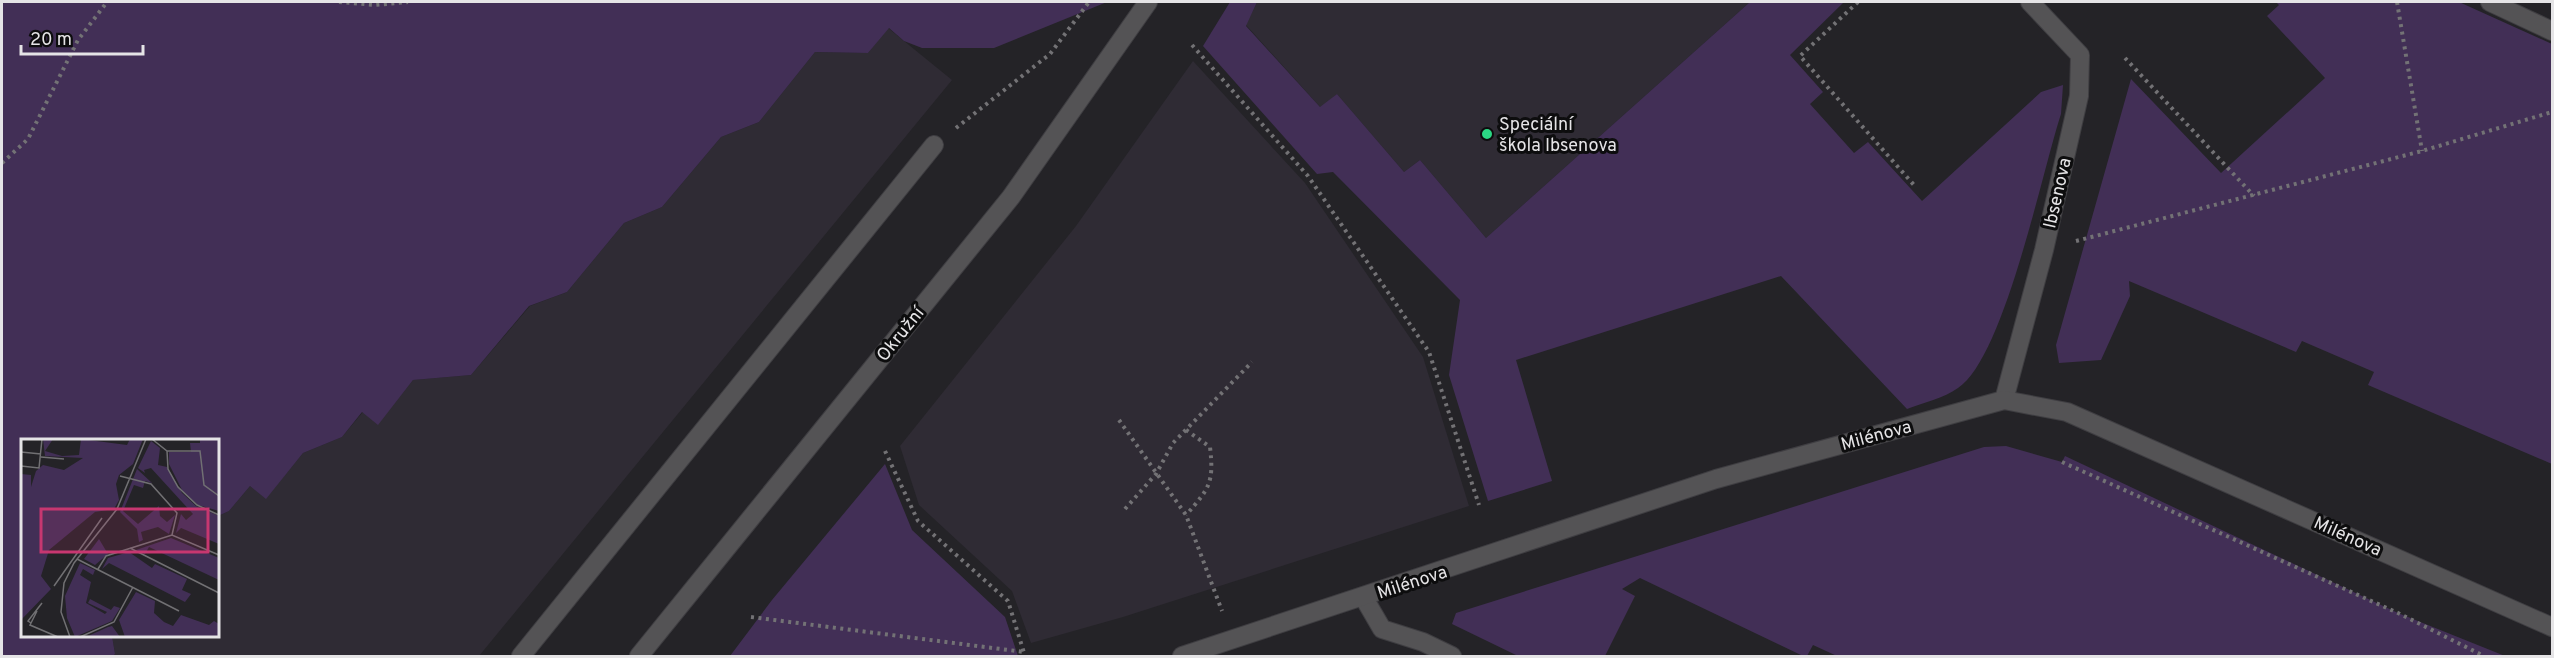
<svg xmlns="http://www.w3.org/2000/svg" width="2554" height="658" font-family="Overpass,sans-serif">
<rect width="100%" height="100%" fill="#242327"/>
<!-- built -->
<g fill="#2f2b34">
<path d="M1257,2h493l-264,236 -66,-78 -16,12 -67,-78 -16,14 -75,-83z"/>
<path d="M888,28l64,52 -473,576h-366l2,-2 -3,-18h106v-120l11,-5 21,-25 16,12 37,-45 39,-16 21,-25 15,12 35,-44 58,-5 59,-69 37,-14 57,-69 38,-16 59,-70 38,-15 56,-70 53,1z"/>
<path d="M1193,61l112,122 118,174 46,149 -346,111 -92,26 -19,-52 -93,-86 -19,-59 176,-220z"/>
</g>
<!-- green -->
<g fill="#422f56">
<path d="M2,2h1105l-113,46h-72l-18,-7 -15,-13 -21,25 -53,-1 -56,70 -38,15 -59,70 -38,16 -57,69 -38,14 -58,69 -58,5 -35,45 -16,-13 -20,25 -39,16 -37,46 -16,-13 -21,25 -11,5v-76h-196v196h90l3,18 -2,2h-111z"/>
<path d="M1230,2h27l-11,24 74,81 17,-13 67,78 16,-12 66,78 264,-236h94l-54,53 33,37 -13,12 44,49 14,-11 54,59 119,-109 22,-7 -2,29c-19,58 -57,244 -103,274 -14,10 -35,15 -51,21l-126,-133 -265,84 36,121 -64,20 -39,-126 11,-75 -127,-128 -16,2 -114,-128z"/>
<path d="M2276,2h183l93,42v420l-184,-79 6,-13 -72,-31 -6,11 -167,-71 1,15 -29,64 -42,3 -3,-18 75,-266 90,94 104,-95 -58,-62 12,-11z"/>
<path d="M2006,446l56,16 3,-6 333,157 107,43h-668l-24,-11 -6,11h-4l-163,-78 -18,11 13,7 -30,60h-87l-66,-32 4,-11 528,-166z"/>
<path d="M885,464l27,66 93,87 13,39h-288l42,-56z"/>
</g>
<g fill="none" stroke-linecap="round" stroke-linejoin="round">
<!-- minor casing -->
<g stroke="#3f3e42" stroke-width="20">
<g id="minor">
<path d="M2490,2l62,29"/>
<path d="M2004,400l40,-150 35,-154 1,-41 -50,-53"/>
<path d="M1364,598l18,31 41,13 29,14"/>
<path d="M521,656l413,-511"/>
<path d="M639,656l372,-459 137,-195"/>
<path d="M1182,656l534,-177 288,-79 63,12 485,215"/>
</g>
</g>
<!-- path -->
<g stroke="#737275" stroke-width="4" stroke-dasharray="3 4.5" stroke-linecap="butt">
<path d="M339,2l36,3 33,-3"/>
<path d="M1858,2l-58,54 114,129"/>
<path d="M2397,2l25,149"/>
<path d="M1192,45l116,131 121,176 50,153"/>
<path d="M2125,58l129,138"/>
<path d="M956,128l94,-74 39,-52"/>
<path d="M2,163l26,-24 50,-99 29,-38"/>
<path d="M2076,241l346,-90 130,-39"/>
<path d="M1119,420l67,95 36,96"/>
<path d="M1186,430l24,17c4,35 0,41 -24,68"/>
<path d="M885,451l33,70 90,80 17,55"/>
<path d="M2062,462l336,151 86,43"/>
<path d="M1125,509l31,-35 17,-31 79,-81"/>
<path d="M751,617l273,35"/>
</g>
<!-- minor -->
<use href="#minor" stroke="#545355" stroke-width="18"/>
</g>
<!-- markers -->
<circle fill="#2bd884" stroke="#0d0d0e" stroke-width="2" cx="1487" cy="134" r="6"/>
<g text-anchor="middle" stroke-width="6" stroke-linejoin="round" paint-order="stroke">
<!-- poi labels -->
<g font-size="18" fill="#e5e4e6" stroke="#0d0d0e" text-anchor="start">
<text x="1499" y="130">Speciální<tspan x="1499" dy="21">škola Ibsenova</tspan></text>
</g>
<!-- street labels -->
<g font-size="18" fill="#e5e4e6" stroke="#0d0d0e">
<text transform="translate(2057 193) rotate(-77)" y="6">Ibsenova</text>
<text transform="translate(900 334) rotate(-51)" y="6">Okružní</text>
<text transform="translate(1876 435) rotate(-15)" y="6">Milénova</text>
<text transform="translate(2348 536) rotate(24)" y="6">Milénova</text>
<text transform="translate(1412 582) rotate(-18)" y="6">Milénova</text>
</g>
</g>
<!-- overview -->
<g transform="translate(21 439)">
<rect width="198" height="198" fill="#242327"/>
<path d="M22,0h10l-8,12 17,5 17,-1 2,-16 46,6 3,-6h13l-10,25 -14,11 -3,9 3,16 -5,9 -19,3 -46,38 -8,26 10,13 -30,31v-146l10,1v12l5,-16 7,-6 21,5 19,-12 -38,-2zM179,0h19v72l-21,-6 -15,-13 -14,-28v-12h22l-1,-9h10zM130,2l9,7 -2,17 9,2 15,26 14,13 23,10v28l-38,-16 -5,5 5,-19 5,6 7,-6 -42,-46 -7,2 1,3 -7,-5zM116,30l15,14 -7,-2 -2,7 -9,-3 -11,26 15,13 21,-18 1,10 7,6 8,-7 -6,19 -11,-7 -17,5 2,8 -4,2 -2,-13 -17,-17zM150,99l48,20v22l-70,-33 -4,7 -9,-4zM78,100l9,15 -13,11 -11,-6zM108,113l23,16 3,-4 32,15 -5,11 9,4 -6,8 -76,-39 -7,6 6,-11zM59,124l15,7 -2,5 -10,-6 -3,6 11,7 -5,21 19,11 2,-2 -19,-9 2,-4 21,11 3,-4 6,2 -8,13 -37,16 -8,-19 -2,-22zM115,153l19,9 -1,12 10,9 9,4 8,-11 28,10 5,-4 5,3v13h-94l-6,-17zM91,187l8,11h-34l22,-10z" fill="#422f56"/>
<path fill="none" stroke="#717073" stroke-width="1.5" d="M131,0l15,12h33l4,34 15,11M146,12l1,18 10,18 19,18 22,10M0,13l20,2M20,18l23,2M0,27l18,2 3,-29M99,37l31,8 26,29 -5,22M109,109l89,45M56,120l102,52M77,130l8,-13 66,-21 47,20M33,147l48,-68M16,172l-7,14 28,12M10,184l-3,-2 14,-18M49,198l-9,-25 3,-29 10,-20 43,-54 29,-70M59,198l34,-15 19,-35"/>
<path fill="#c73770" fill-opacity="0.15" stroke="#c73770" stroke-width="3" d="M20,70h167v43h-167z"/>
<rect width="198" height="198" fill="none" stroke="#e5e4e6" stroke-width="3"/>
</g>
<!-- border -->
<rect width="2554" height="658" fill="none" stroke="#e5e4e6" stroke-width="6"/>
<!-- scale -->
<path d="M21 45v9h122v-9" fill="none" stroke="#e5e4e6" stroke-width="3"/>
<text x="30" y="45" font-size="18" fill="#e5e4e6" stroke="#0d0d0e" stroke-width="4.5" paint-order="stroke">20 m</text>
</svg>
